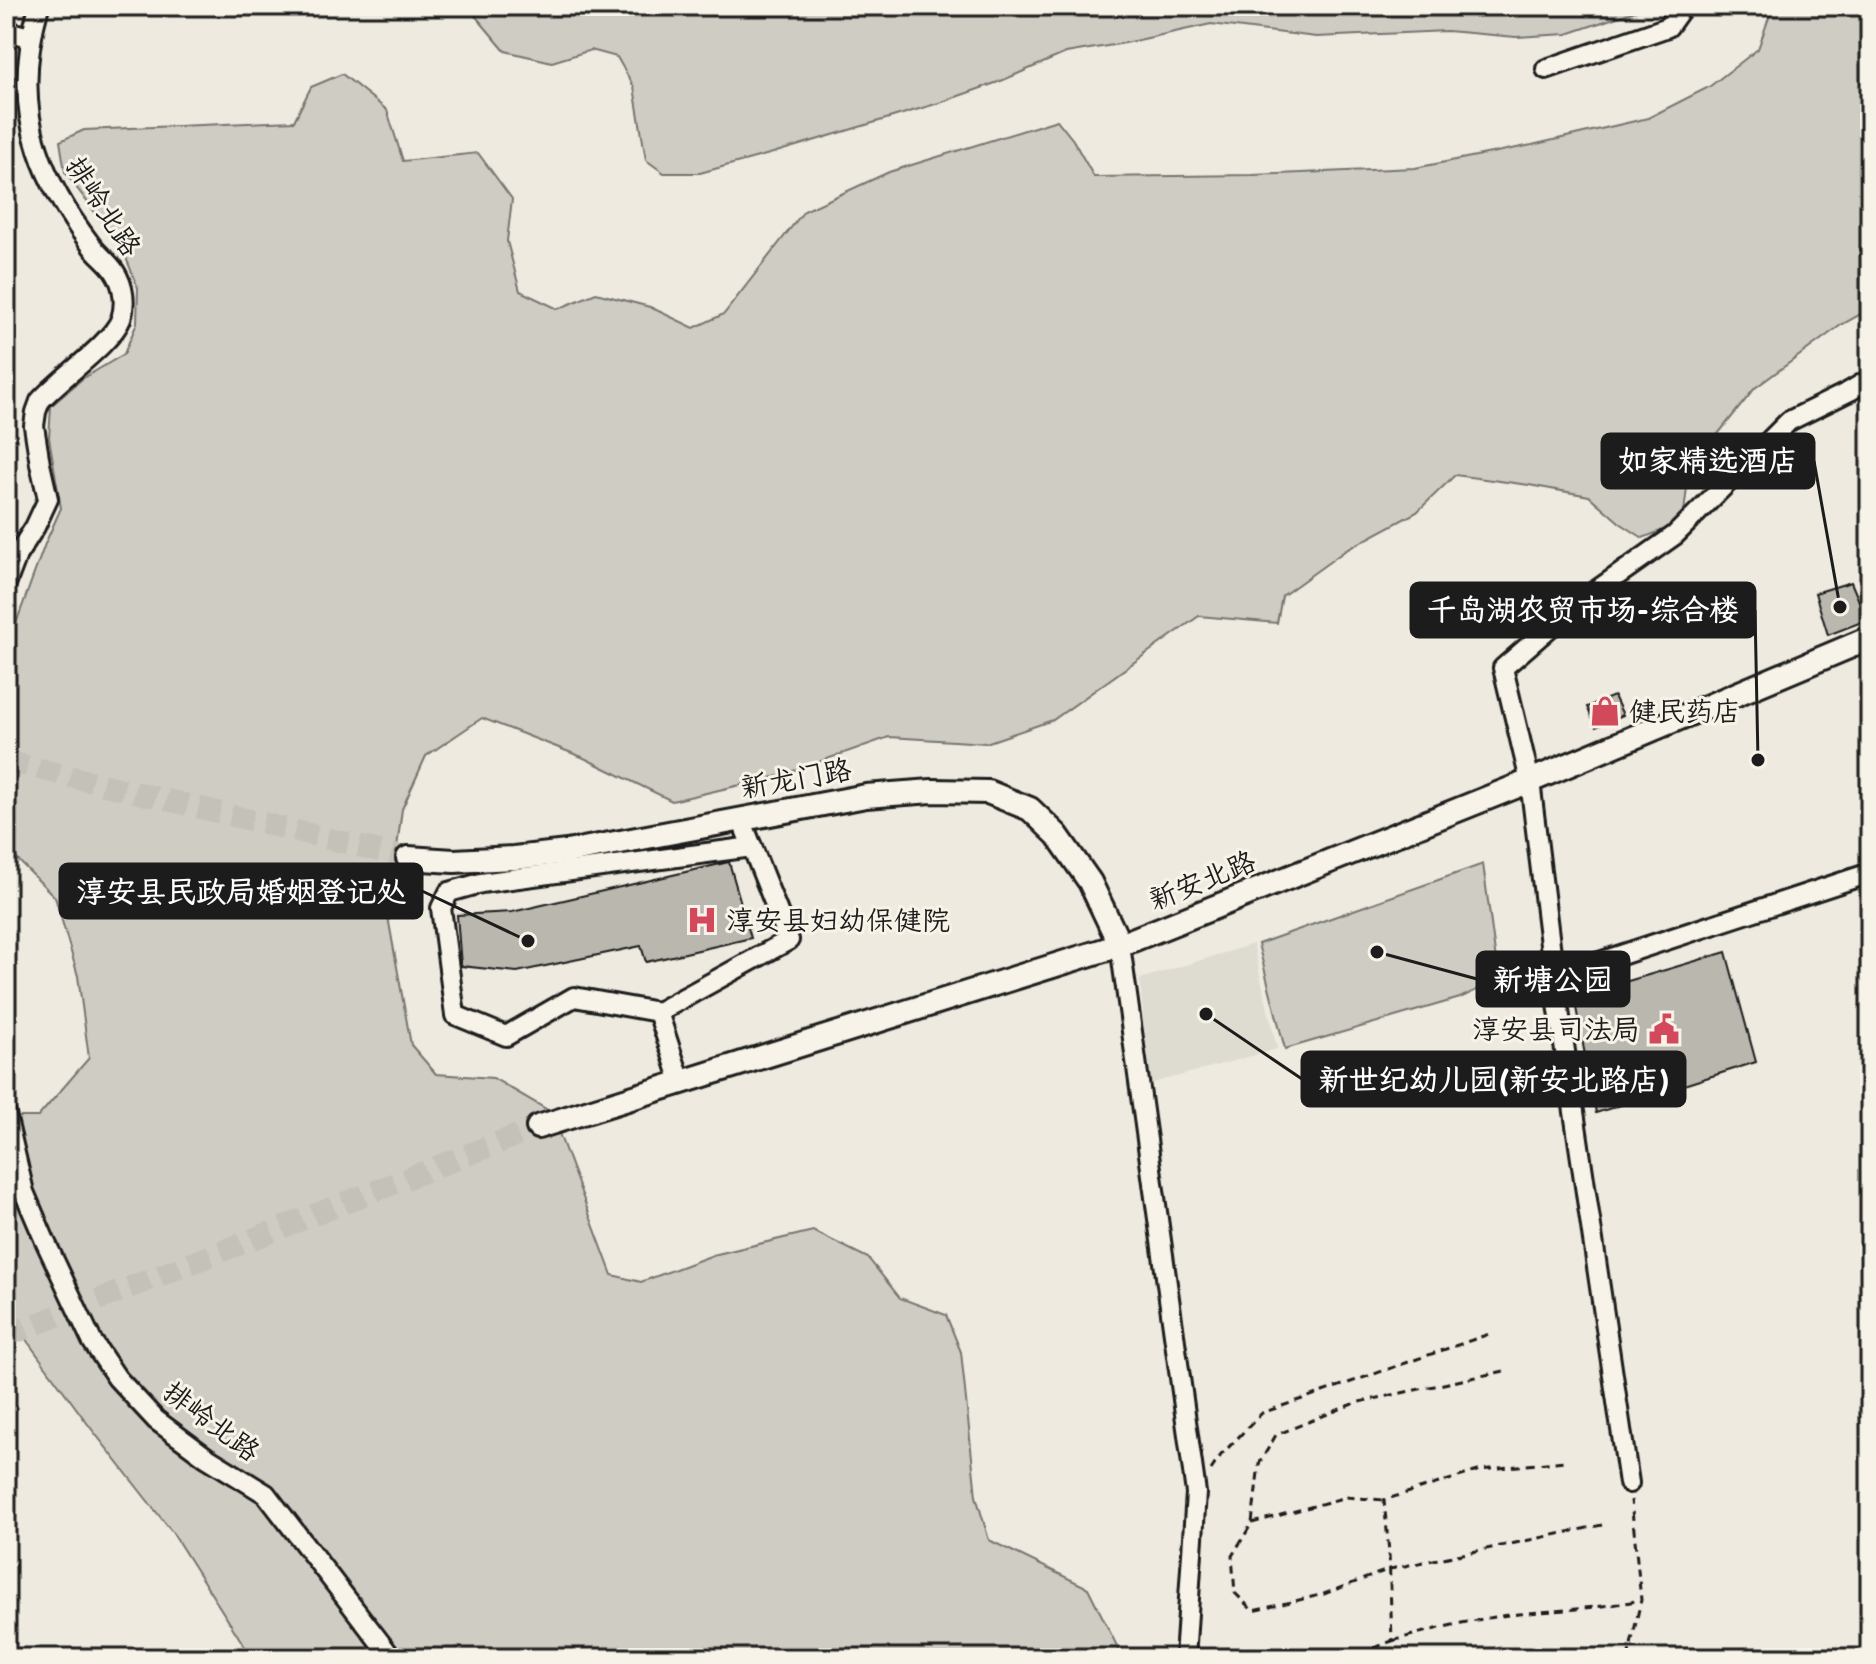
<svg xmlns="http://www.w3.org/2000/svg" width="1876" height="1664" font-family="'Balsamiq Sans','LXGW WenKai TC',sans-serif">
<rect width="100%" height="100%" fill="#eeeae0"/>
<filter id="ink" filterUnits="userSpaceOnUse"><feTurbulence type="fractalNoise" baseFrequency=".0125" numOctaves="2"/><feDisplacementMap in="SourceGraphic" scale="16" xChannelSelector="R" yChannelSelector="G"/><feConvolveMatrix kernelMatrix="1 2 1 2 8 2 1 2 1" color-interpolation-filters="sRGB"/></filter>
<g filter="url(#ink)">
<!-- built -->
<path fill="#dedbd1" d="M1253,944l24,105 -128,35 -9,-105z"/>
<!-- green -->
<g fill="#cfccc3" stroke="#767470" stroke-width="2">
<path d="M467,6h1176l-5,4 -71,24 -51,3 -69,-6 -131,6 -105,-13 -86,19 -59,10 -65,28 -62,22 -166,50 -73,20h-36l-18,-13 -12,-73 -17,-30 -26,-7 -39,12 -47,-11z"/>
<path d="M1773,6h97v303l-29,16 -86,63 -66,82 -6,52 -40,16 -23,-15 -31,-27 -60,-11 -74,-10 -38,37 -71,38 -64,46 -5,27 -78,-7 -146,104 -67,23 -97,-6 -110,39 -107,25 -90,-44 -100,-39 -56,38 -24,53 -14,108 23,128 25,29 57,4 58,34 61,163 29,7 72,-27 100,-24 55,27 32,40 46,17 15,37 15,144 13,44 99,48 29,58 3,12h-868l-80,-126 -82,-105 -84,-115v-195h32l51,-59 -11,-82 -23,-79 -49,-49v-217l9,-5 30,-82 16,-36 -12,-70 2,-32 31,-27 42,-25 13,-31 1,-35 -15,-38 -58,-78 -5,-31 24,-11 210,-9 17,-34 31,-13 45,36 16,51 75,-8 34,46 -5,42 13,50 38,18 38,-16 54,14 44,21 30,-14 80,-103 85,-39 168,-52 16,20 21,37 159,-2 162,-7 117,-23 116,-27 61,-31 49,-38z"/>
<path d="M1483,864l13,97 -15,27 -21,10 -175,51 -27,-105z"/>
</g>
<!-- building -->
<g fill="#bab7af" stroke="#1c1c1c" stroke-width="2">
<path d="M1851,582l16,38 -39,15 -13,-42z"/>
<path d="M1614,696l9,19 -27,12 -9,-20z"/>
<path d="M729,862l22,76 -105,24 -5,-16 -124,26 -56,-6 -4,-51 55,-3z"/>
<path d="M1726,952l30,110 -160,51 -22,-116z"/>
</g>
<g fill="none" stroke-linecap="round" stroke-linejoin="round">
<!-- major-tunnel -->
<g stroke="#c4c1b9" stroke-width="22" stroke-dasharray="22 11" stroke-linecap="butt">
<path d="M6,761l402,97"/>
<path d="M6,1336l532,-209"/>
</g>
<!-- minor casing -->
<g stroke="#1c1c1c" stroke-width="24">
<g id="minor">
<path d="M6,31l24,6"/>
<path d="M1546,69l122,-42 15,-21"/>
<path d="M6,584l11,-29 18,-28 13,-28 -8,-35 -6,-38 2,-14 4,-11c20,-23 71,-57 81,-82 5,-15 3,-33 -6,-47 -6,-10 -17,-17 -24,-27 -22,-29 -42,-61 -53,-95 -16,-47 -12,-98 1,-144"/>
<path d="M1120,945l76,548 -11,165"/>
<path d="M1554,977l316,-104"/>
<path d="M658,1012l-84,-15 -68,39 -51,-21 -14,-107 8,-16 32,-9 271,-36"/>
<path d="M681,1082l-23,-70 131,-72 -48,-121"/>
<path d="M6,1115l18,77 21,49 47,100 25,37 39,42 50,37 60,37 126,164"/>
<path d="M1629,1483l-75,-506 -24,-196 -27,-113 74,-64 98,-69 114,-114 61,-30 20,-12"/>
</g>
</g>
<!-- major casing -->
<g stroke="#1c1c1c" stroke-width="28">
<g id="major">
<path d="M408,858l46,3 60,-3 53,-6 299,-56 66,-5 56,1 42,17 27,26 33,47 30,63"/>
<path d="M538,1127l582,-182 410,-164 340,-143"/>
</g>
</g>
<!-- path -->
<g stroke="#1c1c1c" stroke-width="3" stroke-dasharray="8 6" stroke-linecap="butt">
<path d="M1504,1371l-149,32 -79,32 -17,29 -7,59 -20,33 3,37 18,18 71,-17 66,-25 212,-44"/>
<path d="M1211,1470l10,-15 41,-42 230,-80"/>
<path d="M1252,1523l94,-26 38,3"/>
<path d="M1392,1641c41,-12 84,-23 127,-27 41,-4 82,-6 122,-14"/>
<path d="M1348,1658l44,-17 -3,-89 -5,-52 97,-30 84,-9"/>
<path d="M1628,1658l13,-58 -10,-100"/>
</g>
<!-- minor -->
<use href="#minor" stroke="#f7f3e8" stroke-width="18"/>
<!-- major -->
<use href="#major" stroke="#f7f3e8" stroke-width="22"/>
</g>
</g>
<!-- icons -->
<defs>
<g id="shop-bare" transform="scale(2.4)"><path d="M-5-2.5h2.3a2.7 3.5 0 0 1 5.4 0H5L5.5 6h-11ZM-1.5-2.5h3a1.5 2.3 0 0 0-3 0Z" fill="#d1495b" stroke="#f7f3e8" stroke-width="2.5" paint-order="stroke"/></g>
<g id="hospital-bare" transform="scale(2.4)"><path d="M-5-5h3v3.5h4V-5h3V5h-3V1.5h-4V5h-3Z" fill="#d1495b" stroke="#f7f3e8" stroke-width="2.5" paint-order="stroke"/></g>
<g id="civic-bare" transform="scale(2.4)"><path d="M-.6-6.5H3V-4.5H.6V-3L4-1V1h2V6H-6V1h2V-1L-.6-3ZM-1.2 2.5V6h2.4V2.5Z" fill="#d1495b" stroke="#f7f3e8" stroke-width="2.5" paint-order="stroke"/></g>
</defs>
<g fill-rule="evenodd">
<use href="#shop-bare" x="1605" y="711"/>
<use href="#hospital-bare" x="702" y="920"/>
<use href="#civic-bare" x="1664" y="1029"/>
</g>
<g text-anchor="middle" stroke-width="6" stroke-linejoin="round" paint-order="stroke">
<!-- street labels -->
<g font-size="28" fill="#1c1c1c" stroke="#f7f3e8">
<text transform="translate(104 206) rotate(57)" y="10">排岭北路</text>
<text transform="translate(796 778) rotate(-10)" y="10">新龙门路</text>
<text transform="translate(1202 880) rotate(-22)" y="10">新安北路</text>
<text transform="translate(212 1421) rotate(37)" y="10">排岭北路</text>
</g>
<!-- poi labels -->
<g font-size="28" fill="#1c1c1c" stroke="#f7f3e8" text-anchor="start">
<text x="1629" y="721">健民药店</text>
<text x="726" y="930">淳安县妇幼保健院</text>
<text x="1640" y="1039" text-anchor="end">淳安县司法局</text>
</g>
</g>
<!-- callouts -->
<path fill="none" stroke="#1c1c1c" stroke-width="3" d="M1840 607L1814 461M1758 760L1755 610M528 941L422 891M1377 952L1477 979M1206 1014L1302 1079"/>
<g fill="#1c1c1c" stroke="#f7f3e8" stroke-width="3">
<circle cx="1840" cy="607" r="8"/>
<circle cx="1758" cy="760" r="8"/>
<circle cx="528" cy="941" r="8"/>
<circle cx="1377" cy="952" r="8"/>
<circle cx="1206" cy="1014" r="8"/>
</g>
<g fill="#1c1c1c" stroke="#1c1c1c" stroke-width="3">
<rect x="1602" y="434" width="212" height="54" rx="8"/>
<rect x="1411" y="583" width="344" height="54" rx="8"/>
<rect x="60" y="864" width="362" height="54" rx="8"/>
<rect x="1477" y="952" width="152" height="54" rx="8"/>
<rect x="1302" y="1052" width="383" height="54" rx="8"/>
</g>
<g font-size="30" text-anchor="middle" font-weight="bold" fill="#fff">
<text x="1708" y="471">如家精选酒店</text>
<text x="1583" y="620">千岛湖农贸市场-综合楼</text>
<text x="241" y="902">淳安县民政局婚姻登记处</text>
<text x="1553" y="990">新塘公园</text>
<text x="1494" y="1090">新世纪幼儿园(新安北路店)</text>
</g>
<!-- margin -->
<rect width="1876" height="1664" fill="none" stroke="#f7f3e8" stroke-width="32"/>
<rect x="16" y="16" width="1844" height="1632" fill="none" stroke="#1c1c1c" stroke-width="3" filter="url(#ink)"/>
</svg>
